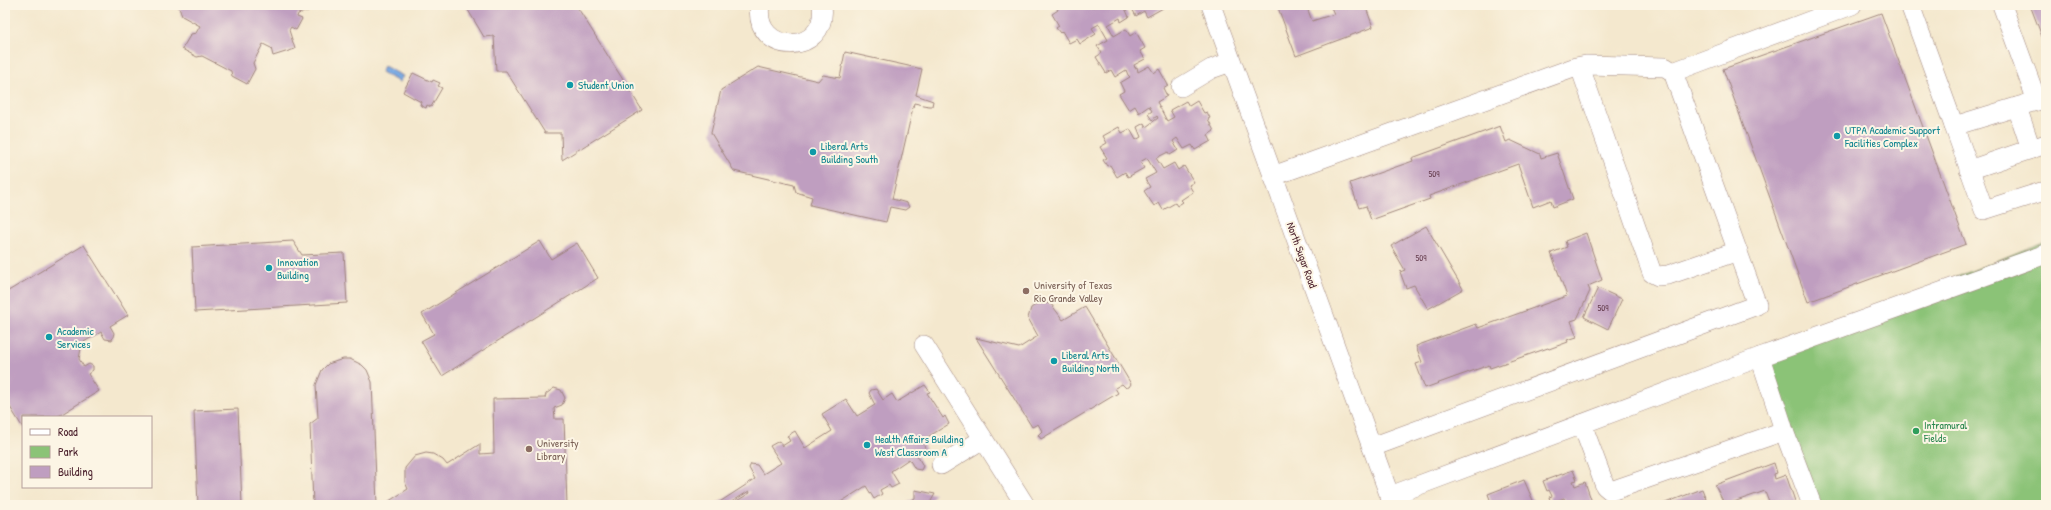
<svg xmlns="http://www.w3.org/2000/svg" width="2051" height="510" font-family="'Patrick Hand',sans-serif">
<rect width="100%" height="100%" fill="#fcf5e5"/>
<filter id="ink" filterUnits="userSpaceOnUse"><feTurbulence type="fractalNoise" baseFrequency=".025" numOctaves="2"/><feDisplacementMap in="SourceGraphic" scale="8" xChannelSelector="R" yChannelSelector="G"/><feConvolveMatrix kernelMatrix="1 2 1 2 8 2 1 2 1" color-interpolation-filters="sRGB"/></filter>
<filter id="wash" filterUnits="userSpaceOnUse"><feTurbulence type="fractalNoise" baseFrequency=".012" numOctaves="4" result="noise"/><feDisplacementMap in="SourceGraphic" scale="16" xChannelSelector="R" yChannelSelector="G"/><feGaussianBlur stdDeviation="0.9" result="paint"/><feColorMatrix in="noise" values="0 0 0 0 0 0 0 0 0 0 0 0 0 0 0 0 0 1.4 0 .05"/><feComposite in="paint" operator="in"/></filter>
<g filter="url(#wash)">
<rect width="100%" height="100%" fill="#f4e8ce"/>
<!-- green -->
<path fill="#8bc377" stroke="#6a7151" d="M2046,241v264h-234l-52,-148z"/>
<!-- water -->
<path fill="#77a9e3" stroke="#606487" d="M384,66l19,10 -4,6 -18,-10z"/>
<g id="blocks">
<!-- building -->
<g fill="#bf9ec0">
<path d="M178,5h138l1,3 -19,6 -1,3 5,2 -6,11 -5,-3 -2,3 6,19 -22,7 -2,-8 -8,-4 -10,19 2,6 -8,15 -15,-8 -1,-5 -29,-15 -5,1 -15,-8 9,-15 5,-1 4,-7 -18,-10z"/>
<path d="M465,5h111l66,105 -80,50 -1,-27h-16l-39,-62h-10l-2,-35 -10,1z"/>
<path d="M1056,5h31l1,2 41,-2 -4,3 4,9 -8,5 -1,-4 -12,7 6,11 12,-7 4,7 6,-4 9,16 -5,3 5,8 -11,6 1,3 2,-1 1,5 11,-6 5,7 5,-4 9,16 -5,3 4,8 -10,6 10,19 7,-4 -4,-7 16,-9 3,5 8,-5 7,12 3,-1 3,6 -2,1 6,12 -6,4 3,6 -16,9 -3,-5 -8,4 -7,-11 -4,3 5,9 -8,5 -2,-3 -12,6 7,11 11,-6 4,7 6,-4 10,16 -5,3 4,7 -12,8 2,2 -6,4 -2,-3 -12,7 -4,-7 -5,3 -10,-15 6,-4 -5,-8 11,-6 -9,-15 -7,4 4,6 -16,9 -3,-5 -8,5 -7,-12 -3,1 -4,-6 4,-2 -7,-11 7,-4 -4,-7 16,-9 3,6 8,-4 6,11 5,-3 -4,-10 7,-4 2,4 12,-9 -1,-2 -5,4 -4,-6 4,-3 -3,-5 -10,7 -4,-7 -6,4 -10,-16 5,-3 -4,-8 10,-6 -2,-2 -2,-5 -11,7 -4,-7 -5,3 -10,-16 6,-4 -5,-7 11,-6 -9,-16 -7,4 4,6 -16,10 -3,-5 -8,4 -7,-12 -2,2 -4,-5 3,-2 -7,-12 6,-4z"/>
<path d="M1130,5h31l2,3 -16,9 -3,-6 -8,5z"/>
<path d="M1277,5h29l6,16 22,-7 -4,-9h35l8,22 -77,29z"/>
<path d="M2030,5h16v33l-3,1z"/>
<path d="M1881,13l85,231 -158,58 -85,-233z"/>
<path d="M845,52l77,17 -6,26 17,6 -1,5h-3l-15,-3 -22,96 15,4 2,4 -4,3 -15,-3 -4,15 -76,-17 2,-8 -16,-5 -2,-7 -60,-14 -23,-38 10,-43 37,-23 60,14 5,-6 17,3z"/>
<path d="M413,73l19,9 1,-2 7,3 -2,3 4,2 -11,19 -4,-2 -1,3 -6,-3 1,-3 -18,-10z"/>
<path d="M1500,126l6,16 4,-2 30,14 1,4 16,-5 16,46 -20,8 -2,-7 -18,7 -15,-43 -89,32 1,3 -59,21 -5,-14 -7,2 -9,-25 63,-22 -1,-3z"/>
<path d="M1426,226l37,63 -35,20 -14,-24 -8,3 -6,-16 5,-2 -14,-24z"/>
<path d="M1586,233l16,47 -14,6 2,5 -13,28 -6,2 6,16 -10,3 1,2 -19,7 -1,-1 -58,20 -1,-3 -64,23 -9,-24 6,-2 -6,-16 60,-22 2,4 89,-32 -16,-43 16,-6 -2,-6z"/>
<path d="M293,241l9,14 42,-2 3,50 -152,9 -3,-65z"/>
<path d="M540,241l11,18 26,-16 21,35 -156,98 -21,-35 13,-7 -12,-20z"/>
<path d="M84,245l44,70 -18,11 4,7 -2,7 -7,-1 -4,-7 -19,11 -3,16 5,8 5,-3 4,2v4l-5,4 11,17 -42,26h-34v11l-18,-29v-106z"/>
<path d="M1598,288l24,11 -14,30 -24,-12z"/>
<path d="M1040,302l11,2 12,16 22,-13 46,77 -2,3 -3,1 -4,-4 -7,4 3,5 -77,46 -3,-4 4,-4 -4,-7 -6,3 -56,-89 43,10 19,-12 -10,-18 3,-10z"/>
<path d="M343,359h7l12,6 5,5 5,12 5,123h-64l-3,-81 8,-6 -2,-33 6,-15 6,-6z"/>
<path d="M925,385l5,7 -3,1 16,25 2,-2 4,8 -28,17 5,8 -9,6 6,11 -2,4 -6,-1 -6,-10 -18,12 8,13 -8,4 -2,-3 -9,5 2,4 -8,5 -8,-13 -30,19h-106l20,-12 -1,-2 -22,14h-12l40,-26 -6,-11 2,-4 6,1 6,9 18,-11 -11,-17 9,-5 3,5 8,-5 -3,-5 8,-5 10,17 27,-17 -10,-17 24,-15 11,17 18,-11 -6,-12 2,-3 5,-1 7,11 9,-6 5,8z"/>
<path d="M554,388l7,2 4,8 -3,7 -8,3 1,11h9l3,86h-184l25,-16 -3,-7v-14l10,-12 11,-3 7,1 10,6 4,5 33,-21v10l14,-1 -1,-54 52,-1 1,-4z"/>
<path d="M238,409l4,96h-44l-4,-94z"/>
<path d="M1774,463l3,10 -3,1 1,5 11,-4 10,29 -29,1 3,-1 -5,-13 -40,14 -10,-20z"/>
<path d="M1573,470l4,10 -4,1 2,5 10,-4 8,23h-26l-3,-7 -13,5 -2,-6 3,-1 -3,-6 -2,1 -4,-10z"/>
<path d="M1524,480l11,25h-43l-4,-11z"/>
<path d="M1702,489l4,10 -3,1 2,5h-45z"/>
<path d="M915,490l20,4 -4,7 2,4h-29l11,-7z"/>
</g>
</g>
</g>
<g filter="url(#ink)">
<use href="#blocks" fill-opacity="0" stroke="#9f847c" stroke-width="1"/>
<g fill="none" stroke-linecap="round" stroke-linejoin="round">
<!-- minor casing -->
<g stroke="#9f847c" stroke-width="20">
<g id="minor">
<path d="M760,5c-8,51 69,52 62,0"/>
<path d="M1211,5l182,500"/>
<path d="M1910,5l44,121 92,-28"/>
<path d="M2002,5l35,96"/>
<path d="M1580,67l72,206 6,3 10,-1 70,-24"/>
<path d="M1673,72l179,-67"/>
<path d="M1181,87l30,-18 20,-7"/>
<path d="M2017,107l14,42"/>
<path d="M1954,126l30,84 57,-18"/>
<path d="M1969,170l77,-26"/>
<path d="M1273,176l303,-109 10,-2 79,2 8,5 84,233 -385,142"/>
<path d="M924,345l101,160"/>
<path d="M1582,424l23,62 6,5 167,-58 6,-2 -2,-7 -22,-67"/>
<path d="M1784,431l28,74"/>
<path d="M941,465l42,-26"/>
<path d="M1390,496l370,-139 286,-103"/>
</g>
</g>
<!-- minor -->
<use href="#minor" stroke="#fff" stroke-width="19"/>
</g>
</g>
<!-- markers -->
<g fill="#0f9aa8" stroke="#fcf5e5" stroke-width="1.5">
<circle cx="570" cy="85" r="4"/>
<circle cx="1837" cy="136" r="4"/>
<circle cx="813" cy="152" r="4"/>
<circle cx="269" cy="268" r="4"/>
<circle cx="49" cy="337" r="4"/>
<circle cx="1054" cy="361" r="4"/>
<circle cx="867" cy="445" r="4"/>
</g>
<g fill="#8d6e63" stroke="#fcf5e5" stroke-width="1.5">
<circle cx="1026" cy="291" r="4"/>
<circle cx="529" cy="449" r="4"/>
</g>
<circle fill="#2e9e5b" stroke="#fcf5e5" stroke-width="1.5" cx="1916" cy="431" r="4"/>
<g text-anchor="middle" stroke-width="4" stroke-linejoin="round" paint-order="stroke">
<!-- number labels -->
<g font-size="9" fill="#673f50">
<text x="1434" y="177">509</text>
<text x="1421" y="261">509</text>
<text x="1603" y="311">509</text>
</g>
<!-- culture labels -->
<g font-size="11" fill="#0d838f" stroke="#fcf5e5" text-anchor="start">
<text x="578" y="89">Student Union</text>
<text x="1845" y="134">UTPA Academic Support<tspan x="1845" dy="13">Facilities Complex</tspan></text>
<text x="821" y="150">Liberal Arts<tspan x="821" dy="13">Building South</tspan></text>
<text x="277" y="266">Innovation<tspan x="277" dy="13">Building</tspan></text>
<text x="57" y="335">Academic<tspan x="57" dy="13">Services</tspan></text>
<text x="1062" y="359">Liberal Arts<tspan x="1062" dy="13">Building North</tspan></text>
<text x="875" y="443">Health Affairs Building<tspan x="875" dy="13">West Classroom A</tspan></text>
</g>
<!-- street labels -->
<g font-size="11" fill="#4a1f2b" stroke="#fcf5e5">
<text transform="translate(1302 255) rotate(70)" y="4">North Sugar Road</text>
</g>
<!-- education labels -->
<g font-size="11" fill="#785e54" stroke="#fcf5e5" text-anchor="start">
<text x="1034" y="289">University of Texas<tspan x="1034" dy="13">Rio Grande Valley</tspan></text>
<text x="537" y="447">University<tspan x="537" dy="13">Library</tspan></text>
</g>
<!-- leisure labels -->
<g font-size="11" fill="#27864d" stroke="#fcf5e5" text-anchor="start">
<text x="1924" y="429">Intramural<tspan x="1924" dy="13">Fields</tspan></text>
</g>
</g>
<!-- margin -->
<rect width="2051" height="510" fill="none" stroke="#fcf5e5" stroke-width="20"/>
<!-- legend -->
<rect x="22" y="416" width="130" height="72" fill="#fcf5e5" stroke="#b59f9b"/>
<rect x="30" y="429" width="20" height="6" fill="#ffffff" stroke="#b59f9b"/>
<text x="58" y="436" font-size="12" fill="#4a1f2b">Road</text>
<rect x="30" y="446" width="20" height="12" fill="#8bc377" stroke="#b59f9b"/>
<text x="58" y="456" font-size="12" fill="#4a1f2b">Park</text>
<rect x="30" y="466" width="20" height="12" fill="#bf9ec0" stroke="#b59f9b"/>
<text x="58" y="476" font-size="12" fill="#4a1f2b">Building</text>
</svg>
